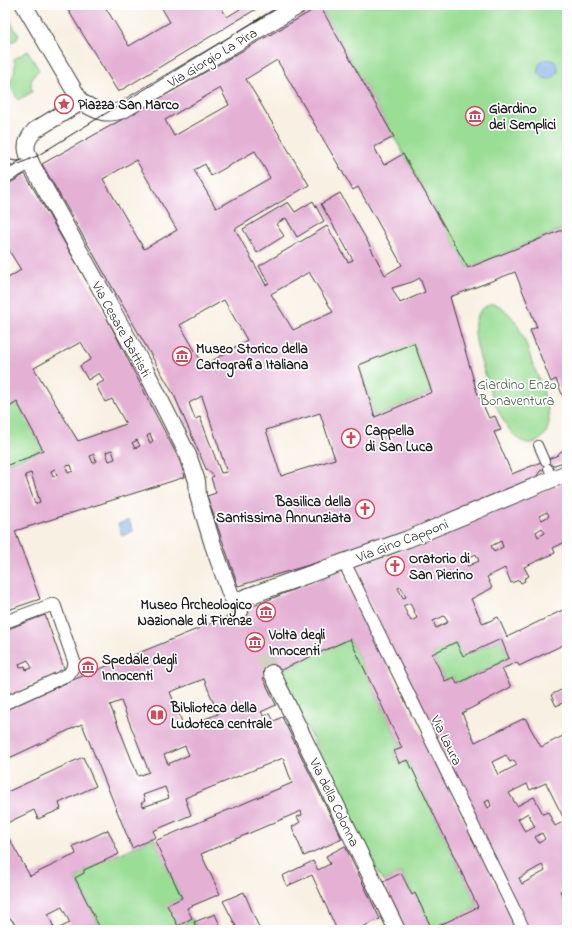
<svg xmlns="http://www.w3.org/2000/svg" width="572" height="935" font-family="'Indie Flower',sans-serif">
<rect width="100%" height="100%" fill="#fff"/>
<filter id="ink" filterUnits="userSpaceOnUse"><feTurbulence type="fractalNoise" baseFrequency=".025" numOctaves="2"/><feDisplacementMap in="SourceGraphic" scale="8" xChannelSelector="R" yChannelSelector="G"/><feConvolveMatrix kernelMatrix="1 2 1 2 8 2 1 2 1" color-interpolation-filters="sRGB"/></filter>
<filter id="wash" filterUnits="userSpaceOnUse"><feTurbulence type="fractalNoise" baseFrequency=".012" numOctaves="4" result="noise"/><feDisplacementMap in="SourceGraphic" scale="16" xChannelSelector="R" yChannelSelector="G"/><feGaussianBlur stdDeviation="0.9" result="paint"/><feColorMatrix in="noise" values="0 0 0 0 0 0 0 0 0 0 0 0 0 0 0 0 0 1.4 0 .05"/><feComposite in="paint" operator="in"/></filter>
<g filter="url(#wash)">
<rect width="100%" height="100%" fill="#f8f0e2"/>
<!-- green -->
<g fill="#9add94" stroke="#5b7c58">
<path d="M321,5h246v222l-99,41 -148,-262z"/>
<path d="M9,19l10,17 -2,3 -11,6h-1v-25z"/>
<path d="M28,51l11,19c-8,8 -9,11 -7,22l-14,8 -9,-17c6,-9 7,-13 5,-24z"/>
<path d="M493,304c9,2 16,9 21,16 8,11 14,29 18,42 7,17 18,43 17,61 -1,7 -5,15 -11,18 -27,14 -46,-45 -52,-63 -4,-15 -15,-44 -10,-59 3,-9 9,-13 17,-15z"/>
<path d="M414,343l18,49 -57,25 -16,-52z"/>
<path d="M17,402l26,48 -38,15v-55z"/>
<path d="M350,639l52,109 -8,4 5,11 9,-3 70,147 -46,22 -17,-35 -3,1 -11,-22 -18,9 -104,-211z"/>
<path d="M501,639l8,19 -52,26 -3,-7 -9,4 -13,-27 24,-12 8,14z"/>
<path d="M154,838l28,60 -14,7 10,20 14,-7 5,12h-96l-26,-52 9,-5v-3z"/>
</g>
<!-- water -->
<g fill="#7babe6" stroke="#4c6481">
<circle cx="548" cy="69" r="10"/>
<path d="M129,520l4,11 -11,5 -4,-12z"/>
</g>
<g id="blocks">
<!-- building -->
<g fill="#e4b1d5" fill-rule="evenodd">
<path d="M65,5h39l25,41 41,-24 -10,-17h61l-1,1 7,11 13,-8 -2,-4h25l-145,87z"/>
<path d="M320,6l74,131 -20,10 10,18 19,-11 65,114 99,-40v179l-11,-28 -5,3 -21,-52 7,-3 -22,-55 -65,25 27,95 12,26 6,-2 6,14 -7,2 18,42 46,-19 2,-3 7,-3v16l-7,-2 -20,8 -6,10 -132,53 -66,22 5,14 177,360h-112l-23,-48 18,-9 11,22 3,-2 17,36 46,-22 -70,-147 -9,3 -5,-12 8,-3 -52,-109 -87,39 13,27 -15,7 3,4 6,-2 4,7 8,-4 60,122 -38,17 -12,-29 8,-5 -3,-5 5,-2 -1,-4 -100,43 19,40 -33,14 5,10 -14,8 -11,-21 15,-7 -27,-57 137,-58 -9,-25 -98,40 6,17 -38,16 3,6 -24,11 -50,-124 -77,36v-50l58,-26 271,-111 -5,-14 -91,27 -31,-90 9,-3 -5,-15 3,-2 -8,-7 -31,-72 -133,-233 113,-63zM277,60l76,130 5,-3 44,78 -17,10 -20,-38 -25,-44 -19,11 32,56 -5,2 -21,-36 -68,40 10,17 -3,2 -31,-56 74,-44 -63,-106zM220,88l9,17 -55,31 -9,-16zM255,151l15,27 -45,26 -9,4 -22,-38 11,-6 6,12zM136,160l41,70 -33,19 -41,-70zM309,272l24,40 -40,18 -22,-36zM420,278l5,14 -25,11 -8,-15 20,-6zM224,300l23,40 -43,26 -24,-41zM414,343l18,49 -57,25 -16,-52zM202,396l25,76 -6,1 -21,-56 -5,2 -6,-16zM320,413l15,46 -54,17 -15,-46zM204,679l14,35 -34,13 -14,-35zM121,701l28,71 -11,4 -28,-71zM185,746l4,9 -21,9 -4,-9zM165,787l4,11 -26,9 -2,-4 4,-2 -2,-6z"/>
<path d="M25,174l75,130 56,111 23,44 6,18 -170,54 25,68 -35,12v-91h1l-1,-2v-52l27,-10v-1l11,-5 -26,-48 -12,8v-130l16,-10 -16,-26v-58zM81,342l10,17 -11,7 8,14 11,-7 5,8 -8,4 9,17 7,-3 14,25 -48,17 -44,-73zM150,434l3,7 -3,2 -3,-7zM137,440l3,6 -5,2 -3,-5zM112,450l3,9 -6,2 -3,-9zM94,454l2,7 -3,2 -3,-7zM71,465l2,6 -5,2 -2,-7zM55,469l2,6 -4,1 -2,-5zM31,473l9,29 -5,2 -10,-29z"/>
<path d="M313,201l11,20 -27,16 -11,-19 -10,6 8,12 -27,17 -14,-24 45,-27 7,10z"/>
<path d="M567,481v60l-14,7 2,5 -31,14 5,9 -5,3 1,2 -4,2 -2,-3 -8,3 -6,-15 -18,9 5,11 -21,11 12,25 15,-7 9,20 60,-29v40l-2,-4 -46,22 -2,-4 -15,7 9,18 -49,26 13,29 50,-24 16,29 26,-13v11h-1l1,2v140l-7,4 7,14v25h-37l-178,-363 31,-10 29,-11zM547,512l2,4 -7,4 -3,-4zM542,528l3,5 -7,4 -2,-5zM501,541l2,6 -9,5 -3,-6zM476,554l3,7 -11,5 -4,-6zM401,587l5,10 -3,1 -5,-10zM410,603l7,15 -6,3 -8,-15zM444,616l4,6 -12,6 -3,-7zM501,639l8,19 -52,26 -3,-7 -9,4 -13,-27 24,-12 7,14zM506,755l4,7 4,-2 3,5 -19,10 -6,-13zM546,783l19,38 -10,5 -7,-14 -5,2 -9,-17 -17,9 -8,-13 18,-9 3,6zM489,800l2,6 -3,2 -3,-6zM528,813l7,14 -10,5 -7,-13zM542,833l3,6 -6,4 -4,-6zM542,865l3,6 -23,13 -3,-6z"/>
<path d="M45,615l20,56 -60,26v-16l4,-1 -4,-9v-41zM28,660l4,8 -6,2 -1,-4 -5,2 -1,-4z"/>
<path d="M567,687v14l-11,5 -5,-11z"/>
<path d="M83,757l13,29 -37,17 2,6 -23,10 -4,-9 -29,14 2,4 -2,1v-36z"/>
<path d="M108,830l11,24 -35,16v3l-9,5 26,52h-86l-10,-19v-80l25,45 46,-22 -3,-8zM62,907l8,16 -15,7 -7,-16z"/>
<path d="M345,846l35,73 -25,11h-18l-25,-55 -25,11 -5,-10 31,-15 5,9 12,-6 -4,-8z"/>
<path d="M244,892l16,38h-32l8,-4 -13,-25z"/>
<path d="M215,914l7,16h-25l-3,-8z"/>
</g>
</g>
</g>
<g filter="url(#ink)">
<use href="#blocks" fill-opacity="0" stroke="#3d3c3a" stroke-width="1"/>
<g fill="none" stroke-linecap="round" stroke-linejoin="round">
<!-- minor-tunnel -->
<path stroke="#d7d0c4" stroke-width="16" stroke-dasharray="16 8" stroke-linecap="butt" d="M240,611l32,62"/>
<!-- service casing -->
<g stroke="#3d3c3a" stroke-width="10">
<g id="service">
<path d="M538,445l7,16"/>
<path d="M548,468l5,11"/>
</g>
</g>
<!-- pedestrian casing -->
<g stroke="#3d3c3a" stroke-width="14">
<g id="pedestrian">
<path d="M5,177l26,-15"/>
<path d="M344,562l180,368"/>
<path d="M5,622l49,-18 21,60 -6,10 -64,29"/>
</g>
</g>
<!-- minor casing -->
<g stroke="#3d3c3a" stroke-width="18">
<g id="minor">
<path d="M24,5l57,97c17,9 22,14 42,8l177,-105"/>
<path d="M81,102l-46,28c-13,14 -9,22 -2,37l113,204 42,84 9,26 1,15 15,49 17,48 10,18"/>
<path d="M235,601l173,-62 159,-66"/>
<path d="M272,673l125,257"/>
<path d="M5,925l3,5"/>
</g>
</g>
<!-- service -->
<use href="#service" stroke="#fff" stroke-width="8"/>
<!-- pedestrian -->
<use href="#pedestrian" stroke="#fff" stroke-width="12"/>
<!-- minor -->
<use href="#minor" stroke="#fff" stroke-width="16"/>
<!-- tram -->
<g stroke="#1c1c1c" stroke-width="1">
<path d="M5,159l12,2 6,-1"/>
<path d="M5,168l7,-1 25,-11 244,-151"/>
</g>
</g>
</g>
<!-- icons -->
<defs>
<g id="sight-ring" transform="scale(1)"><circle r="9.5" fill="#fff" stroke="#d1495b" stroke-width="1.5"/><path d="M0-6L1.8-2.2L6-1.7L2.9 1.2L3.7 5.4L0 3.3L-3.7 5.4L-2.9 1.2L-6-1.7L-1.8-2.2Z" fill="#d1495b"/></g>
<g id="museum-ring" transform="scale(1)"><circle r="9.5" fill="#fff" stroke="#d1495b" stroke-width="1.5"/><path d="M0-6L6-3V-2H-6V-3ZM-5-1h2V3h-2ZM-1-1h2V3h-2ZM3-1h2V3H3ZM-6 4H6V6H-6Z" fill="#d1495b"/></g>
<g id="church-ring" transform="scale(1)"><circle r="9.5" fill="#fff" stroke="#d1495b" stroke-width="1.5"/><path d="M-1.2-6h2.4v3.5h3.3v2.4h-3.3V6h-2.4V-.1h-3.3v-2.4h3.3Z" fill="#d1495b"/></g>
<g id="library-ring" transform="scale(1)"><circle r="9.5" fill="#fff" stroke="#d1495b" stroke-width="1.5"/><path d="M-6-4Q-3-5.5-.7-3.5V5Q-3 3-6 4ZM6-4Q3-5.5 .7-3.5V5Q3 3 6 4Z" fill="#d1495b"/></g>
</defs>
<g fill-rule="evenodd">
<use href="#sight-ring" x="64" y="104"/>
<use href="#museum-ring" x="475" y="116"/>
<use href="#museum-ring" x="182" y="356"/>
<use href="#church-ring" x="351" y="438"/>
<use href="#church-ring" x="365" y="509"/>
<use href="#church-ring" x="395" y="566"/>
<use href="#museum-ring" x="266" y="612"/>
<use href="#museum-ring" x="255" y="642"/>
<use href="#museum-ring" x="88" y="667"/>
<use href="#library-ring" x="157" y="715"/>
</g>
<g text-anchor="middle" stroke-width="3.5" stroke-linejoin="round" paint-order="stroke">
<!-- street labels -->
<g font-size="14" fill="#1c1c1c" stroke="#fff">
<text transform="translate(212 57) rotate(-31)" y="5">Via Giorgio La Pira</text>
<text transform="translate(122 329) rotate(61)" y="5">Via Cesare Battisti</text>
<text transform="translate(402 540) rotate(-21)" y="5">Via Gino Capponi</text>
<text transform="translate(447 740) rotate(64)" y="5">Via Laura</text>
<text transform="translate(335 802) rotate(64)" y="5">Via della Colonna</text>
</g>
<!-- poi labels -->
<g font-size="14" font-weight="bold" fill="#1c1c1c" stroke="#fff" text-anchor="start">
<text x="78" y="109">Piazza San Marco</text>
<text x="489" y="113">Giardino<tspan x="489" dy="16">dei Semplici</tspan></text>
<text x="196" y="353">Museo Storico della<tspan x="196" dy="16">Cartografia Italiana</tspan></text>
<text x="365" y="435">Cappella<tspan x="365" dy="16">di San Luca</tspan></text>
<text x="351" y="506" text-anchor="end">Basilica della<tspan x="351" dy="16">Santissima Annunziata</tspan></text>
<text x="409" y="563">Oratorio di<tspan x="409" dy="16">San Pierino</tspan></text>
<text x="252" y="609" text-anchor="end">Museo Archeologico<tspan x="252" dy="16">Nazionale di Firenze</tspan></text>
<text x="269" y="639">Volta degli<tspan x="269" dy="16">Innocenti</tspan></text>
<text x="102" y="664">Spedale degli<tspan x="102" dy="16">Innocenti</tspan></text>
<text x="171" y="712">Biblioteca della<tspan x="171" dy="16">Ludoteca centrale</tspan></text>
</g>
<!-- park labels -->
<g font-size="14" fill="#486046" stroke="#fff">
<text x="517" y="389">Giardino Enzo<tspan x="517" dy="16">Bonaventura</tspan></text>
</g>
</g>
<!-- margin -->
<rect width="572" height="935" fill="none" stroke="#fff" stroke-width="20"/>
</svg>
